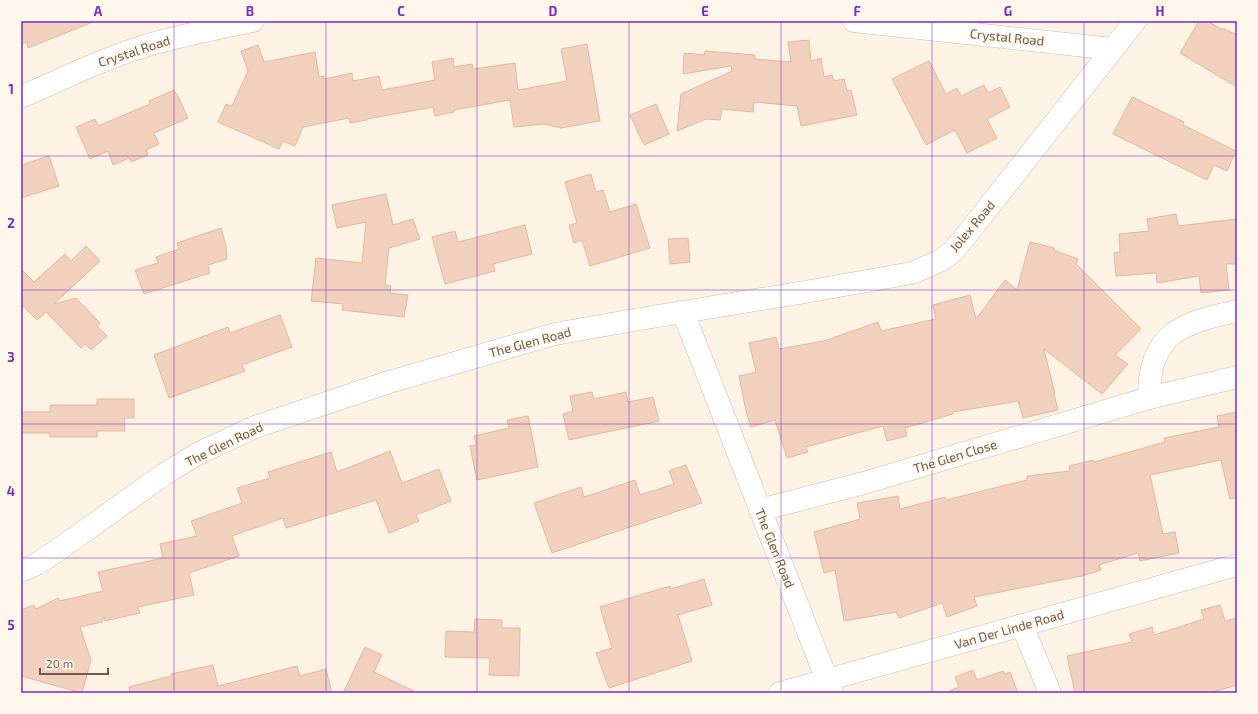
<svg xmlns="http://www.w3.org/2000/svg" width="1258" height="714" font-family="'Exo 2',sans-serif">
<rect width="100%" height="100%" fill="#fcf3e5"/>
<!-- building -->
<g fill="#f1d1bd" stroke="#e4b79e">
<path d="M21,21h72v1l-65,26 -1,-6 -6,2z"/>
<path d="M1199,21h8l15,8h3l12,6v52l-57,-34z"/>
<path d="M809,40l2,21 10,-3 3,19 8,-2 2,6 10,-2 3,12 4,-1 6,25 -56,11 -4,-20 -43,-4 -1,10 -31,-3 -2,11 -14,-1 -29,12 4,-37 51,-23 -1,-5 -48,8 1,-21 20,2 1,-4 50,4v4l36,3 -3,-20z"/>
<path d="M587,44l13,77 -39,7 -17,-4 -30,3 -4,-27 -56,10v2l-19,4 -2,-9 -66,12v1l-17,3 -1,-5 -46,9 -8,19 -12,-5 -4,8 -61,-27 8,-18 6,2 16,-35 -7,-20 17,-6 6,17 51,-10 4,25 5,-1v3l28,-6 1,8 26,-5 3,14 53,-10 -3,-18 21,-4 1,9 18,-3 1,5 42,-6 3,27 49,-9 -6,-32z"/>
<path d="M929,61l17,33 11,-6 4,8 23,-11 4,8 12,-6 10,20 -23,12 10,19 -30,15 -12,-23 -29,15 -34,-66z"/>
<path d="M174,90l2,4h1l11,24 -34,15 5,11 -13,6 2,5 -17,7 -2,-4 -16,7 -5,-14 -18,8 -14,-32 19,-8 3,7 52,-22 -1,-3z"/>
<path d="M1132,97l52,25 -1,3 53,26 -9,20 -13,-6 -7,15 -94,-46z"/>
<path d="M656,104l13,30 -25,11 -14,-30z"/>
<path d="M49,156l10,30 -38,12v-33z"/>
<path d="M591,174l5,18 7,-2 7,22 26,-8 14,44 -60,18 -8,-26 -8,3 -5,-18 8,-2 -12,-41z"/>
<path d="M386,194l7,31 20,-6 7,20 -31,9 -4,37 6,1 -1,7 18,2 -4,22 -62,-7 1,-6 -32,-3 5,-43 46,5 4,-41 -29,6 -5,-23z"/>
<path d="M1176,214l2,12 59,-7v45h-11l3,26 -28,3 -2,-17 -42,7 -1,-10 -40,3 -2,-23 6,-1 -1,-18 30,-3 -2,-12z"/>
<path d="M525,225l7,29 -39,10 2,7 -50,13 -13,-47 23,-6 3,11z"/>
<path d="M221,228l5,18 1,13 -19,6 2,8 -66,21 -9,-24 23,-7 -2,-6 23,-8 -2,-6z"/>
<path d="M688,238l2,24 -20,2 -2,-25z"/>
<path d="M1030,242l24,6v2l24,9 -2,5 65,65 -26,26 13,9 -26,30 -58,-45 11,45h-1l4,16 -35,8 -5,-17 -65,11v2l-48,14 2,8 -20,5 -4,-15 -77,21 2,5 -21,6 -12,-38 -24,7 -5,-16 -7,-35 17,-4 -7,-29 27,-6 3,12 45,-8 54,-19 3,9 55,-12 -3,-14 37,-10 6,24 29,-39 12,10z"/>
<path d="M86,246l14,15 -46,43 22,-6 24,25 -3,3 10,10 -16,14 -6,-6 -4,4 -35,-36 -9,8 -16,-16v-35l13,13 31,-28 6,7z"/>
<path d="M280,315l12,32 -50,18 3,6 -76,27 -15,-43 74,-28 2,6z"/>
<path d="M592,392l2,7 32,-7 2,10 25,-5 6,24 -90,19 -6,-26 10,-3 -3,-15z"/>
<path d="M97,399h37v19h-10l1,13h-28v6h-47v-4h-29v-21h29v-7h47z"/>
<path d="M1237,412v86l-7,1 -9,-39 -71,15 13,59 12,-2 4,21 -39,8 -2,-8 -39,12 2,5 -19,6 -108,21 3,9 -30,11 -5,-14 -43,15 -3,-6 -52,9 -9,-51 -11,3 -10,-41 46,-13 -3,-16 41,-7 2,13 45,-12 1,3 81,-20v-4l43,-5 -1,-5 24,-6 1,2 71,-20 -1,-4 55,-11 -2,-11z"/>
<path d="M528,416l10,51 -61,13 -7,-34 6,-1 -2,-9 35,-8 -2,-8z"/>
<path d="M390,451l12,32 37,-14 12,32 -35,14 3,6 -30,12 -13,-33 -90,28 -3,-10 -51,18 7,20 -50,17 5,22 -56,12 2,6 -35,8 -1,-5 -2,6 -22,5 11,33 -9,33 -61,-17v-66l13,-5 2,4 22,-11 2,3 43,-10 -5,-19 65,-14 -3,-14 37,-8 -6,-15 51,-18 -5,-15 33,-10 -2,-6 63,-20 6,20z"/>
<path d="M686,465l16,38 -150,50 -18,-50 47,-16 3,10 51,-17 5,15 34,-11 -5,-13z"/>
<path d="M704,579l8,26 -34,10 14,46 -83,27 -13,-35 16,-5 -12,-41 70,-21 1,3z"/>
<path d="M1220,605l5,16 12,-3v67l-27,8h-135l-8,-37 65,-14 -3,-8 23,-7 2,8 50,-16 -3,-9z"/>
<path d="M475,619l27,1v8h18l-1,48 -30,-1 1,-17 -45,-1 1,-26 28,1z"/>
<path d="M365,647l17,8 -8,17 44,21h-75z"/>
<path d="M213,665l5,21 79,-20 3,10 26,-7 6,24h-202l-1,-6 42,-11v-2z"/>
<path d="M973,670l4,10 26,-9 2,3 5,-2 8,21h-69v-2l10,-4 -4,-10z"/>
</g>
<g fill="none" stroke-linecap="round" stroke-linejoin="round">
<!-- minor casing -->
<g stroke="#cebaac" stroke-width="23">
<g id="minor">
<path d="M854,21l259,28"/>
<path d="M21,97c42,-18 83,-39 127,-52 35,-10 70,-17 105,-24"/>
<path d="M683,312l149,381"/>
<path d="M1149,398c0,-65 32,-75 88,-87"/>
<path d="M760,510l104,-27 285,-85 88,-21"/>
<path d="M21,571l16,-7 21,-14 105,-75 34,-21 58,-27 131,-44 169,-49 73,-13 177,-29 107,-19 28,-12 11,-8 10,-11 174,-221"/>
<path d="M1022,625l28,68"/>
<path d="M780,693l457,-128"/>
</g>
</g>
<!-- minor -->
<use href="#minor" stroke="#fff" stroke-width="22"/>
</g>
<!-- grid -->
<path fill="none" stroke="#7b2cbf" stroke-width="1" stroke-opacity="0.55" d="M174,21v672M326,21v672M477,21v672M629,21v672M781,21v672M932,21v672M1084,21v672M21,156h1216M21,290h1216M21,424h1216M21,558h1216"/>
<g text-anchor="middle" stroke-width="3" stroke-linejoin="round" paint-order="stroke">
<!-- street labels -->
<g font-size="13" fill="#75594a" stroke="#fff7eb">
<text transform="translate(1007 37) rotate(6)" y="5">Crystal Road</text>
<text transform="translate(134 51) rotate(-18)" y="5">Crystal Road</text>
<text transform="translate(972 226) rotate(-50)" y="5">Jolex Road</text>
<text transform="translate(530 342) rotate(-15)" y="5">The Glen Road</text>
<text transform="translate(224 444) rotate(-26)" y="5">The Glen Road</text>
<text transform="translate(955 456) rotate(-17)" y="5">The Glen Close</text>
<text transform="translate(775 548) rotate(68)" y="5">The Glen Road</text>
<text transform="translate(1009 629) rotate(-16)" y="5">Van Der Linde Road</text>
</g>
</g>
<!-- border -->
<rect width="1258" height="714" fill="none" stroke="#fff7eb" stroke-width="44"/>
<!-- scale -->
<path d="M40 668v6h68v-6" fill="none" stroke="#75594a" stroke-width="2"/>
<text x="46" y="668" font-size="12" fill="#75594a" stroke="#fff7eb" stroke-width="3" paint-order="stroke">20 m</text>
<rect x="22" y="22" width="1214" height="670" fill="none" stroke="#7b2cbf" stroke-width="1.5"/>
<g font-size="13" text-anchor="middle" font-weight="bold" fill="#7b2cbf">
<text x="98" y="16">A</text>
<text x="250" y="16">B</text>
<text x="401" y="16">C</text>
<text x="553" y="16">D</text>
<text x="705" y="16">E</text>
<text x="857" y="16">F</text>
<text x="1008" y="16">G</text>
<text x="1160" y="16">H</text>
<text x="11" y="94">1</text>
<text x="11" y="228">2</text>
<text x="11" y="362">3</text>
<text x="11" y="496">4</text>
<text x="11" y="630">5</text>
</g>
</svg>
